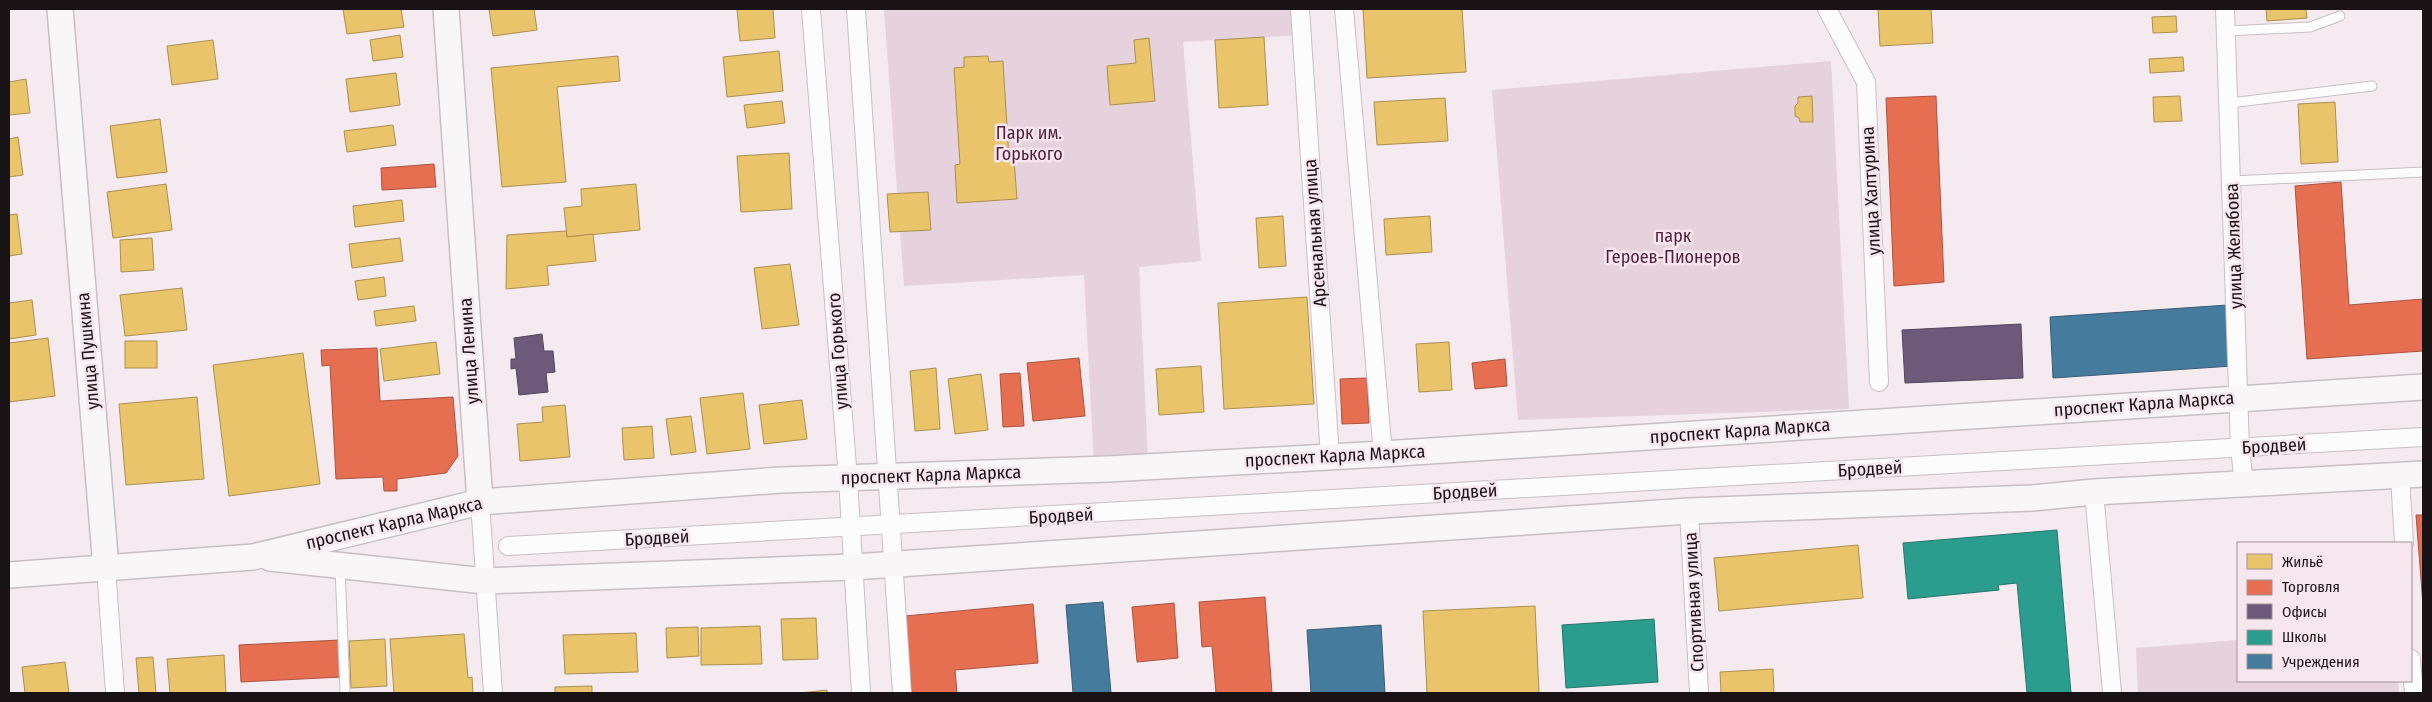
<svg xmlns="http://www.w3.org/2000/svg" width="2432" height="702" font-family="'Fira Sans Condensed',sans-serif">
<rect width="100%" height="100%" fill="#f4eaef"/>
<!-- green -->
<g fill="#e5d2dc">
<path d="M884,9h416l1,26 -118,7 18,219 -62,6 9,195 -54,3 -10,-190 -180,11z"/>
<path d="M1831,61l18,348 -331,11 -26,-330z"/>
<path d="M2238,640v41h160l1,12h-261l-2,-45z"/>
</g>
<!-- homes -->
<g fill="#e9c46a" stroke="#ab8f51">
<path d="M343,9h58l3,18 -57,7z"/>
<path d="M489,9h45l3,21 -44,6z"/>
<path d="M737,9h36l2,29 -35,3z"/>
<path d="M1363,9h99l4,63 -99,6z"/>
<path d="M1878,9h53l2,34 -53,3z"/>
<path d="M2266,9h40l1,9 -40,3z"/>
<path d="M2176,16l1,16 -24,1 -1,-16z"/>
<path d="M400,35l3,22 -30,4 -3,-21z"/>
<path d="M1264,37l4,68 -49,3 -4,-68z"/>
<path d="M1149,38l6,63 -45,4 -3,-39 29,-3 -2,-23z"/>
<path d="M213,40l5,39 -46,6 -5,-39z"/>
<path d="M779,51l4,40 -56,6 -4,-40z"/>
<path d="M618,56l2,25 -63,6 9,95 -64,5 -11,-119z"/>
<path d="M988,56l1,6 14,-1 6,98h5l3,40 -60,4 -2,-38 5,-1 -6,-96 10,-1v-10z"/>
<path d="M2183,57l1,14 -34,2 -1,-14z"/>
<path d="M396,73l4,32 -50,7 -4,-33z"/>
<path d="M26,79l4,34 -21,2v-33z"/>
<path d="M1812,96l1,26h-13l-1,-4 -4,-2v-10l3,-3v-6z"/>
<path d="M2180,96l2,25 -28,1 -1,-25z"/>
<path d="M1445,98l3,43 -71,4 -3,-43z"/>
<path d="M782,101l3,22 -38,5 -3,-23z"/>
<path d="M2335,102l3,60 -37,2 -3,-60z"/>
<path d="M160,119l7,53 -50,6 -7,-52z"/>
<path d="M393,125l3,20 -49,7 -3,-21z"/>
<path d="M18,137l5,38 -14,2v-38z"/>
<path d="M789,153l3,56 -51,3 -4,-56z"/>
<path d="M166,184l6,46 -59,8 -6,-46z"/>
<path d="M636,184l4,46 -73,7 -3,-29 18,-2 -1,-17z"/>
<path d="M928,192l3,38 -41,2 -3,-38z"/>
<path d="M402,200l2,21 -49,6 -2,-21z"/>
<path d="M17,214l5,40 -13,2v-41z"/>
<path d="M1283,216l3,50 -27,2 -3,-50z"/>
<path d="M1430,216l2,36 -46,3 -2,-36z"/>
<path d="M566,231l1,6 26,-3 3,27 -49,5 2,19 -43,4 1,-54z"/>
<path d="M152,238l2,32 -33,2 -1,-32z"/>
<path d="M400,238l3,23 -51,7 -3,-24z"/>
<path d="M790,264l9,61 -37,4 -8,-61z"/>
<path d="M384,277l2,19 -28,4 -3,-19z"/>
<path d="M182,288l5,42 -62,6 -5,-41z"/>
<path d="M1307,297l7,107 -90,5 -6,-106z"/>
<path d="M32,300l4,35 -27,4v-36z"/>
<path d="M414,306l2,15 -40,5 -2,-15z"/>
<path d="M48,338l7,58 -46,6v-59z"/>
<rect x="125" y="341" width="32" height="27"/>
<path d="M436,342l4,32 -56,7 -4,-32z"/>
<path d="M1449,342l3,48 -33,2 -3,-48z"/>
<path d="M303,353l17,131 -91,12 -16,-131z"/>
<path d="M1201,366l3,46 -45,3 -3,-46z"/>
<path d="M936,368l4,61 -25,2 -5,-60z"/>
<path d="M981,374l7,56 -33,4 -7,-55z"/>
<path d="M743,393l7,56 -43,5 -7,-56z"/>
<path d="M197,397l7,82 -78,6 -7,-81z"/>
<path d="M802,400l5,39 -43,5 -5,-39z"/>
<path d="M565,405l5,52 -50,4 -3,-37 26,-2 -1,-15z"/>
<path d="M691,416l5,36 -25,3 -5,-36z"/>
<path d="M652,426l2,32 -30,2 -2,-32z"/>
<path d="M1858,545l5,53 -144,13 -5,-53z"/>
<path d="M1535,606l4,87h-112l-4,-82z"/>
<path d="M816,618l2,41 -35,1 -2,-41z"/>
<path d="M760,626l2,38 -61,1v-37z"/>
<path d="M698,627l1,29 -32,2 -1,-30z"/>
<path d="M636,633l2,39 -73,2 -2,-39z"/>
<path d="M464,634l4,44 4,-1 1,16h-79l-4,-54z"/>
<path d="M385,639l2,47 -36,2 -2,-47z"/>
<path d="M224,655l2,38h-56l-3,-34z"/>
<path d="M153,657l3,36h-17l-3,-35z"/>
<path d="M65,662l4,31h-44l-3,-26z"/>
<path d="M1773,669l1,24h-53l-1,-21z"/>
<path d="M592,686v7h-37v-6z"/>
<path d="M827,690v3h-27z"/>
</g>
<!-- shops -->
<g fill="#e76f51" stroke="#a9533f">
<path d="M1936,96l8,186 -50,4 -8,-188z"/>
<path d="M434,164l2,23 -54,3 -1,-22z"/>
<path d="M2341,182l8,123 74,-6v52l-116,8 -12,-173z"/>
<path d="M377,348l3,53 73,-4 5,59 -12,17 -49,6v12h-13l-1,-14 -47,2 -6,-114 -8,1 -1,-16z"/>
<path d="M1079,358l6,58 -52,5 -6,-58z"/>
<path d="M1505,359l2,27 -32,3 -3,-26z"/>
<path d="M1020,373l4,53 -21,1 -3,-53z"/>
<path d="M1367,378l2,45 -27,1 -2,-45z"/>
<path d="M2416,515h7v90z"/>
<path d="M1265,597l7,96h-56l-4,-47 -10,1 -3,-45z"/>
<path d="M1174,603l4,55 -41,4 -5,-55z"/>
<path d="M1033,604l5,59 -83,7 2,23h-45l-7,-77z"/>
<path d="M340,640l2,37 -101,5 -2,-37z"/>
</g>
<!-- offices -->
<g fill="#6d597a" stroke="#54445c">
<path d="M2021,324l2,54 -118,5 -3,-53z"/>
<path d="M542,334l2,17h9l2,21 -9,1 2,19 -29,3 -3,-27 -5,1v-10h5l-2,-21z"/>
</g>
<!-- schools -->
<g fill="#2a9d8f" stroke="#25746b">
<path d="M2057,530l14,163h-44l-10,-110 -19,2 1,5 -91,9 -5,-56z"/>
<path d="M1654,619l4,63 -92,6 -4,-63z"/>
</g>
<!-- public -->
<g fill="#457b9d" stroke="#385c74">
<path d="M2228,305l4,61 -179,12 -3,-61z"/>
<path d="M1103,602l8,91h-38l-7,-88z"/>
<path d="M1381,625l4,68h-74l-4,-63z"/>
</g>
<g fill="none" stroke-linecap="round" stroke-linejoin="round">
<!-- lane casing -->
<g stroke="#c7bfc3" stroke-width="11">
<g id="lane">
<path d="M2226,31l84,-4 30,-11"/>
<path d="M2230,103l142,-17"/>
<path d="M2232,181l191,-9"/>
<path d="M340,567l5,126"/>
</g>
</g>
<!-- street casing -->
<g stroke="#c7bfc3" stroke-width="20">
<g id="street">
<path d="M811,9l37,470 13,214"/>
<path d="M856,9l46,684"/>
<path d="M1300,9l30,448"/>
<path d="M1344,9l39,445"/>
<path d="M1827,9l39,73 13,300"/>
<path d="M2225,9l15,439 4,36"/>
<path d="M2400,476l4,67"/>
<path d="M2094,492l18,201"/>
<path d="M480,502l13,191"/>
<path d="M1689,511l10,182"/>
<path d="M508,546l1915,-109"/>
<path d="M106,568l9,125"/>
<path d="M2411,659l3,34"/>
</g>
</g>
<!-- secondary casing -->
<g stroke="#c7bfc3" stroke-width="28">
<g id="secondary">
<path d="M60,9l46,559"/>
<path d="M446,9l34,493"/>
<path d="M270,558l215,23 368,-14 836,-56 343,-13 62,-6 329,-18"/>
<path d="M9,575l244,-18 227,-55 301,-22 327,-11 275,-15 1040,-67"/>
</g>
</g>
<!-- lane -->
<use href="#lane" stroke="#fdfcfd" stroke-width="9"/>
<!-- street -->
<use href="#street" stroke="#fdfcfd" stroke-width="18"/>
<!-- secondary -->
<use href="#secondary" stroke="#f9f6f8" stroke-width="25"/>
</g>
<g text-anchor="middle" stroke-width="5" stroke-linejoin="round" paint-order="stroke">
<!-- park labels -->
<g font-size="18" fill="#511f3d" stroke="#f8e6ef">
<text x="1029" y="139">Парк им.<tspan x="1029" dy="21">Горького</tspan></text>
<text x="1673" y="242">парк<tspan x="1673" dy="21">Героев-Пионеров</tspan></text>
</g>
<!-- street labels -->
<g font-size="18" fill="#191316" stroke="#f8e6ef">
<text transform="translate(1871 191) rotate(-93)" y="6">улица Халтурина</text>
<text transform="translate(1315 233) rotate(-94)" y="6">Арсенальная улица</text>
<text transform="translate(2234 246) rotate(-92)" y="6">улица Желябова</text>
<text transform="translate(88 351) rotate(-95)" y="6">улица Пушкина</text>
<text transform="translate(469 351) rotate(-94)" y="6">улица Ленина</text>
<text transform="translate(838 351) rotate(-94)" y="6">улица Горького</text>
<text transform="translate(2144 404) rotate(-4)" y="6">проспект Карла Маркса</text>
<text transform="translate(1740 431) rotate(-4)" y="6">проспект Карла Маркса</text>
<text transform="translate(2274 446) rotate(-3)" y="6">Бродвей</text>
<text transform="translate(1335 456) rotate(-3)" y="6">проспект Карла Маркса</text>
<text transform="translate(1870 469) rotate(-3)" y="6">Бродвей</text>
<text transform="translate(931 475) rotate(-2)" y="6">проспект Карла Маркса</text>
<text transform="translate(1465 492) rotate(-3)" y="6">Бродвей</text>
<text transform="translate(1061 516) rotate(-3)" y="6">Бродвей</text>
<text transform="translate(394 523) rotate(-13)" y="6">проспект Карла Маркса</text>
<text transform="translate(657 538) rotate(-3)" y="6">Бродвей</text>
<text transform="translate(1694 602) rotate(-93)" y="6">Спортивная улица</text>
</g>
</g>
<!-- border -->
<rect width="2432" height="702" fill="none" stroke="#191316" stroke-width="20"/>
<!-- legend -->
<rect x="2237" y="542" width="175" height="140" fill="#f8e6ef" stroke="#9f9298"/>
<rect x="2247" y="554" width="25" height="15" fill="#e9c46a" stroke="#9f9298"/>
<text x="2282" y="567" font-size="15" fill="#191316">Жильё</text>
<rect x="2247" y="580" width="25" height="15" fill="#e76f51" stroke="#9f9298"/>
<text x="2282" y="592" font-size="15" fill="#191316">Торговля</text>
<rect x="2247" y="604" width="25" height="15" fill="#6d597a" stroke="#9f9298"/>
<text x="2282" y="617" font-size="15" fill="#191316">Офисы</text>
<rect x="2247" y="630" width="25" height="15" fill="#2a9d8f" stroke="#9f9298"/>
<text x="2282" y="642" font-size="15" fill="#191316">Школы</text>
<rect x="2247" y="654" width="25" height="15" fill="#457b9d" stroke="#9f9298"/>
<text x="2282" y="667" font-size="15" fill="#191316">Учреждения</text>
</svg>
